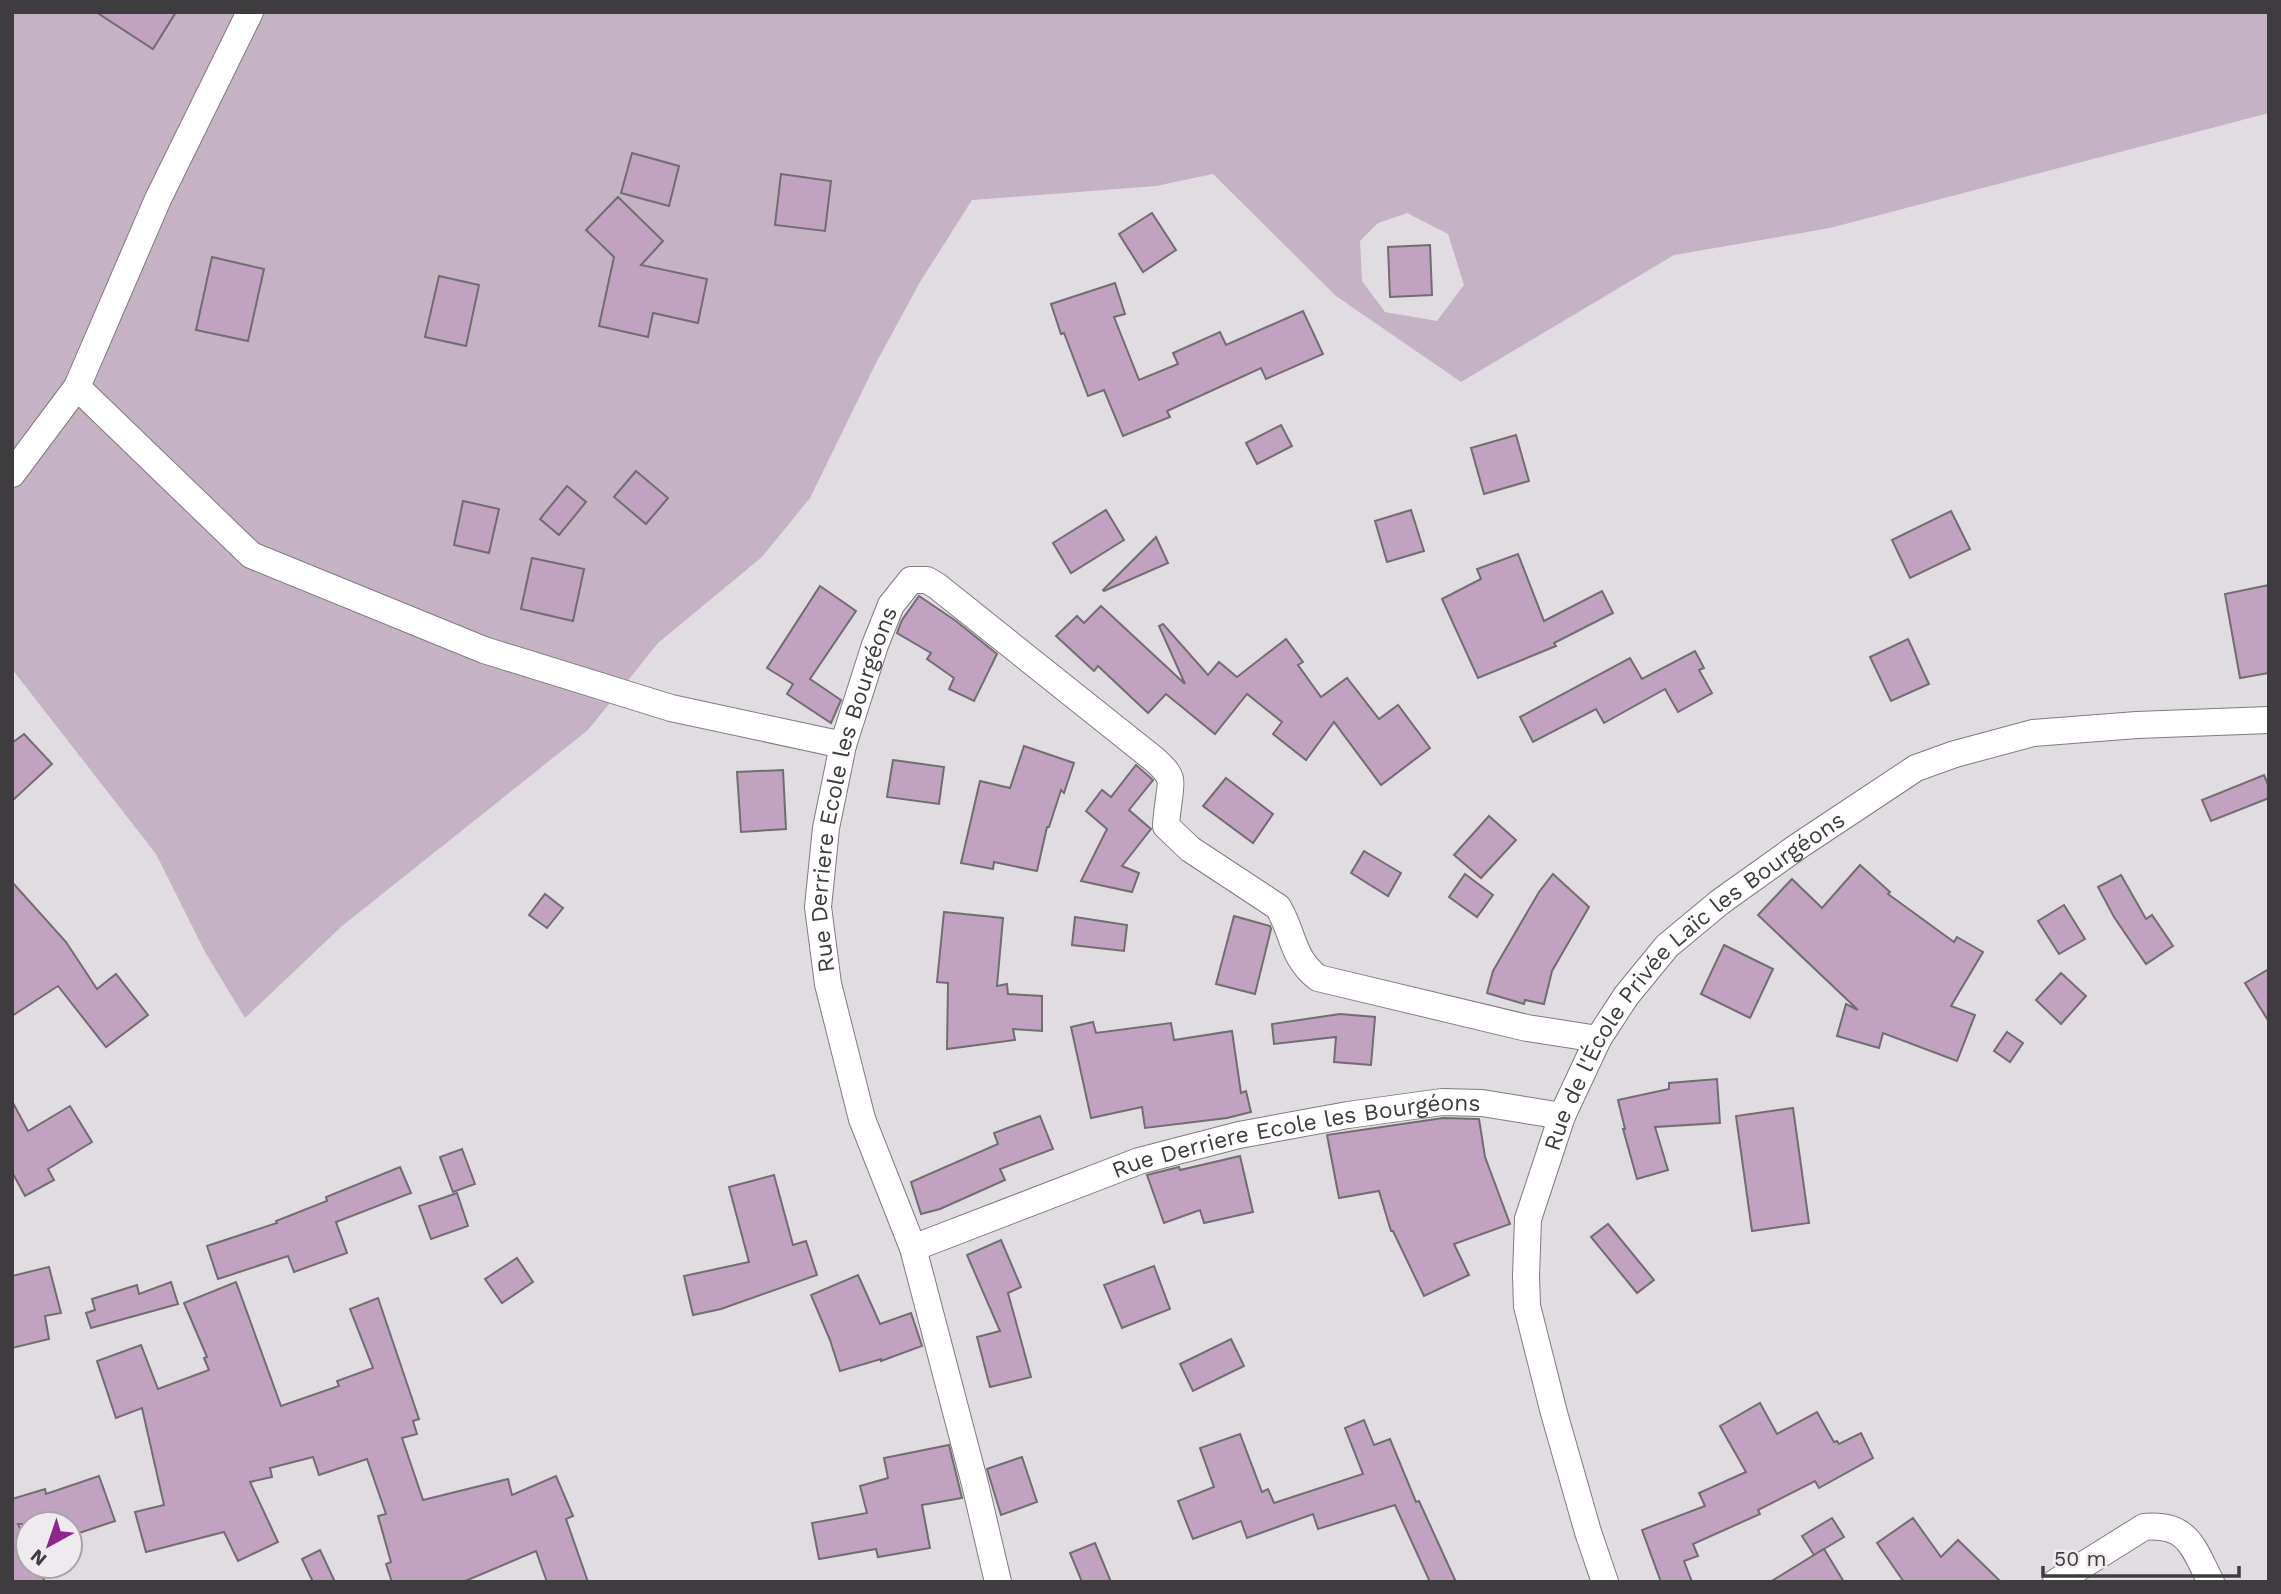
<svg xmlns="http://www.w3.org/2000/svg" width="2281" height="1594" font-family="'Work Sans',sans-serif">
<rect width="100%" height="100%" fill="#e1dce1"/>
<!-- green -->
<path fill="#c5b2c4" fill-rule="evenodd" d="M12,12h2257v101l-439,115 -156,27 -213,127 -125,-86 -123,-122 -57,12 -184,14 -52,82 -44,81 -66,135 -48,59 -104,86 -70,87 -246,196 -97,92 -40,-66 -49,-98 -144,-185zM1407,213l41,21 16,51 -27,36 -52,-9 -23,-31 -2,-40 18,-18z"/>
<!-- building -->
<g fill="#c1a2c0" stroke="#716d71" stroke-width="2">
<path d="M96,12h80l-23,37z"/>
<path d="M632,153l47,13 -10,40 -48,-13z"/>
<path d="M781,174l50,7 -6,50 -50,-6z"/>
<path d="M618,197l45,44 -22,24 66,14 -9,44 -45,-10 -5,24 -49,-11 15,-69 -28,-27z"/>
<path d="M1152,213l24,37 -33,22 -24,-38z"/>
<path d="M1430,245l2,50 -42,2 -2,-50z"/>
<path d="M212,257l52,12 -16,72 -52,-11z"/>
<path d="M439,276l40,9 -13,61 -41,-9z"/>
<path d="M1115,283l10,31 -11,3 25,63 39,-16 -5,-11 47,-21 6,13 77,-34 20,43 -57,25 -5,-11 -94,43 3,6 -47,19 -19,-46 -16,6 -24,-63 -3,1 -10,-30z"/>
<path d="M1281,425l11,21 -35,18 -11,-21z"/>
<path d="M1516,435l13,46 -45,13 -13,-46z"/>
<path d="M636,471l32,27 -22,26 -32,-27z"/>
<path d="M567,486l19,16 -27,33 -19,-16z"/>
<path d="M463,501l36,8 -10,44 -35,-8z"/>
<path d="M1106,510l18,30 -53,33 -18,-30z"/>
<path d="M1411,510l13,41 -37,11 -12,-41z"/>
<path d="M1951,511l19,38 -60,29 -18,-38z"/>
<path d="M1156,537l12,26 -64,28 -1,-1z"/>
<path d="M1518,554l26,67 58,-30 11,22 -59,30 2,3 -78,32 -36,-79 39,-20 -4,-10z"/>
<path d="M532,558l52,11 -11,52 -52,-12z"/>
<path d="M2269,585v88l-29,5 -15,-84z"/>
<path d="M820,586l36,25 -46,68 31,21 -10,23 -44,-29 6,-10 -26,-16z"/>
<path d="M919,596l37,25 41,33 -23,47 -25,-12 5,-11 -27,-19 4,-6 -34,-20 5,-13z"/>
<path d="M1101,606l84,78 -26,-58 4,-2 45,51 11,-13 18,15 49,-38 17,23 -5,3 23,32 26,-19 32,41 19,-14 32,43 -49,37 -47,-63 -28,38 -33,-26 9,-12 -35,-28 -32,40 -49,-40 -18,19 -50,-47 -4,5 -38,-35 21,-20 7,7z"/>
<path d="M1908,639l21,45 -38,17 -21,-44z"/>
<path d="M1695,651l9,17 -5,2 13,23 -34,19 -13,-23 -61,34 -8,-14 -63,33 -13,-25 110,-59 12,21z"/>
<path d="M24,734l28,30 -40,37v-58z"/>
<path d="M1024,746l50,17 -10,30 -3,-3 -12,37h-2l-10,44 -43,-9 -1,7 -32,-6 19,-82 30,7z"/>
<path d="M893,760l51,7 -5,37 -52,-7z"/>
<path d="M1136,765l17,15 -24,30 22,19 -29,37 17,7 -7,19 -51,-11 26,-52 -21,-18 16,-21 9,7z"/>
<path d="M783,770l3,59 -45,3 -4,-60z"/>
<path d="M2264,775l5,12v11l-58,23 -9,-21z"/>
<path d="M1226,778l47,36 -20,29 -50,-37z"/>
<path d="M1489,816l27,24 -35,38 -27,-23z"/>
<path d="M1364,851l37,22 -13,23 -37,-23z"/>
<path d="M1860,865l30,27 -2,2 66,48 3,-5 26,15 -32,54 24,9 -18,46 -74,-28 -4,15 -42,-12 9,-32 12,6 -100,-95 34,-36 30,29z"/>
<path d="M1465,874l28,21 -16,22 -28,-20z"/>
<path d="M1553,874l36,33 -37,64 -8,33 -19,-4 -1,4 -37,-11 6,-22 46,-79z"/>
<path d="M2121,875l25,44 6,-4 21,31 -27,18 -32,-47 -16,-30z"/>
<path d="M12,882l54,60 31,47 19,-15 32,41 -42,32 -48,-61 -46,30z"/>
<path d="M545,894l18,14 -16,20 -18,-13z"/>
<path d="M2064,905l21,34 -26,15 -21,-33z"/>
<path d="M944,912l59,6 -6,68 10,-2 1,10 34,2v35l-29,-2 2,11 -68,9 1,-66 -11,-1z"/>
<path d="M1234,916l36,10 1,3 -16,65 -39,-10z"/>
<path d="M1075,917l52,8 -3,26 -52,-6z"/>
<path d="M1724,945l49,24 -23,49 -49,-24z"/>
<path d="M2269,969v53l-24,-39z"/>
<path d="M2061,973l25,23 -25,28 -25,-24z"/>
<path d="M1340,1014l35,3 -4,48 -37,-3 2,-25 -62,7 -2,-20z"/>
<path d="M1093,1022l3,11 75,-10 3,17 58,-9 9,62 5,-2 5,21 -24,6 -82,10 -3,-21 -51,11 -20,-91z"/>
<path d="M2007,1032l16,11 -13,19 -16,-11z"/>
<path d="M1717,1079l3,44 -65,4 13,43 -31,9 -14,-50h2l-7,-29 51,-11v-6z"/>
<path d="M12,1101l16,30 42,-25 22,36 -44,27 6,11 -29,16 -13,-24z"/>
<path d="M1793,1108l16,115 -57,8 -16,-115z"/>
<path d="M1040,1116l13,33 -53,20 5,11 -65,29 -19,5 -10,-32 87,-38 -4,-11z"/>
<path d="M1443,1118l36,1 6,38 25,67 -56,20 15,31 -45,21 -31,-65h-2l-12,-40 -40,7 -12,-63z"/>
<path d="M462,1149l13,35 -22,8 -13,-35z"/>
<path d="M1240,1156l13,56 -49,11 -4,-13 -36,13 -17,-48 32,-8 1,3z"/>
<path d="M400,1167l11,26 -75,29 11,31 -53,19 -6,-16 -70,23 -11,-33 70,-23 -1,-2 51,-20 -1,-4z"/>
<path d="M774,1175l19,70 13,-4 11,34 -96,34 -28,6 -9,-39 65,-14 -20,-75z"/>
<path d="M457,1193l11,33 -37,13 -12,-33z"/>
<path d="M1608,1224l46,56 -17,13 -46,-56z"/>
<path d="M1001,1240l20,47 -13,6 23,84 -41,10 -13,-50 23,-6 -33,-76z"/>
<path d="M517,1258l16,24 -31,21 -17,-24z"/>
<path d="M1154,1266l16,43 -48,19 -18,-43z"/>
<path d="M49,1267l12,46 -16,3 4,23 -37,9v-72z"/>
<path d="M858,1275l22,49 31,-11 11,33 -41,15v-2l-41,12 -10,-31 -19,-45z"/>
<path d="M171,1282l7,22 -87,24 -5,-15 9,-3 -3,-11 45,-14 2,9z"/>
<path d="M236,1282l45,124 58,-20 -2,-5 36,-13 -23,-59 28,-11 41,121 -6,2 4,13 -15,4 21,62 85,-21 4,16 44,-19 17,40 -7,3 22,63h-41l-11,-31 -73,31h-71l-6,-18 5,-2 -13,-46 8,-2 -19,-55 -48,16 -6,-18 -43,11 2,9 -22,5 28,60 -40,19 -14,-29 -78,20 -11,-40 29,-7 -22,-97 -26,10 -19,-57 44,-16 17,44 51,-19 -5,-12 3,-1 -23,-54z"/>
<path d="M1231,1339l13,27 -51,25 -13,-27z"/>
<path d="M1760,1403l17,31 40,-22 17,30 3,-1 2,3 22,-11 12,25 -54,30 -4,-7 -57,29 2,4 -67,30 5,12 -14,5 8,21h-31l-19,-52 63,-24 -6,-13 47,-21 -26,-46z"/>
<path d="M1364,1420l10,25 16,-6 26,63 3,-1 37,81h-26l-35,-77 -77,24 -5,-15 -66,24 -6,-17 -48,18 -15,-38 36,-14 -14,-39 40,-14 22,58 6,-3 6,14 89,-29 -18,-46z"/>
<path d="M949,1445l13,53 -40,7 8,43 -52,9 -2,-8 -57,10 -7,-36 55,-10 -7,-27 28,-8 -4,-20z"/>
<path d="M1022,1457l15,45 -36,13 -14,-46z"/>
<path d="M99,1476l16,45 -45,15v-12h-52l10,21v21h10l7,16h-33v-83l33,-10 1,5z"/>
<path d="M1832,1518l12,19 -30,18 -12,-19z"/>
<path d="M1913,1518l28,39 17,-17 43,42h-97l-27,-39z"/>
<path d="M1095,1543l16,39h-29l-12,-29z"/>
<path d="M1824,1549l20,33h-74z"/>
<path d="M320,1550l15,32h-22l-11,-23z"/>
</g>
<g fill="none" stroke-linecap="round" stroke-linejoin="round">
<!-- minor casing -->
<g stroke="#7f7b7f" stroke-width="28">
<g id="minor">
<path d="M77,387l174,168 233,95 187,58 172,37"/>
<path d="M12,474l65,-87 81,-188 92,-187"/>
<path id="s1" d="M913,1248l226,-87 100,-26 109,-20 94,-13 40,1 80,13"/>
<path id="s2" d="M998,1582l-23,-98 -62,-236 -51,-129 -34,-135 -10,-77 8,-79 17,-83 32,-100 16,-40 20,-25h16l10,6 218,174c5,5 13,11 15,19 2,6 -4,36 -4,47l24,23 88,58c16,26 13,50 40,71l209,50 71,11"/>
<path id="s3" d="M1605,1582l-17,-50 -34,-119 -27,-107 -1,-30 2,-57 34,-103 36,-77 28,-43 41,-50 53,-44 77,-55 119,-79 39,-14 78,-21 104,-8 132,-5"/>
<path d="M2056,1582l88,-55c45,-4 49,21 67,55"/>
</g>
</g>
<!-- minor -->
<use href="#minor" stroke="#fff" stroke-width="26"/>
</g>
<g text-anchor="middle" stroke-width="5" stroke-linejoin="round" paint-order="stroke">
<!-- street labels -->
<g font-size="23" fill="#3e3c3e" stroke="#eeeaee">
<text dy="8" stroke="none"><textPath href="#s2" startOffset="822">Rue Derriere Ecole les Bourgéons</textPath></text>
<text dy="8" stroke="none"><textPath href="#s3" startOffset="674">Rue de l'École Privée Laïc les Bourgéons</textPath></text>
<text dy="8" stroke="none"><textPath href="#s1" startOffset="402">Rue Derriere Ecole les Bourgéons</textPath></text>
</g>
</g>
<!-- border -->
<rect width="2281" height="1594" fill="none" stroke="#3e3c3e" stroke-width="28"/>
<!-- north arrow -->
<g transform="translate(49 1545) rotate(220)"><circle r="33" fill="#eeeaee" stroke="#a8a4a8" stroke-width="2"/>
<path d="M0-5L12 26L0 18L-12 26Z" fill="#8c268c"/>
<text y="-10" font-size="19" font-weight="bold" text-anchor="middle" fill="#3e3c3e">N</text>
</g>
<!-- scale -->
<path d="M2043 1566v10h196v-10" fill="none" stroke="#3e3c3e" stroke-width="3.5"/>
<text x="2054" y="1566" font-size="21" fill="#3e3c3e" stroke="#eeeaee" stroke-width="5" paint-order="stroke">50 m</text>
</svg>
